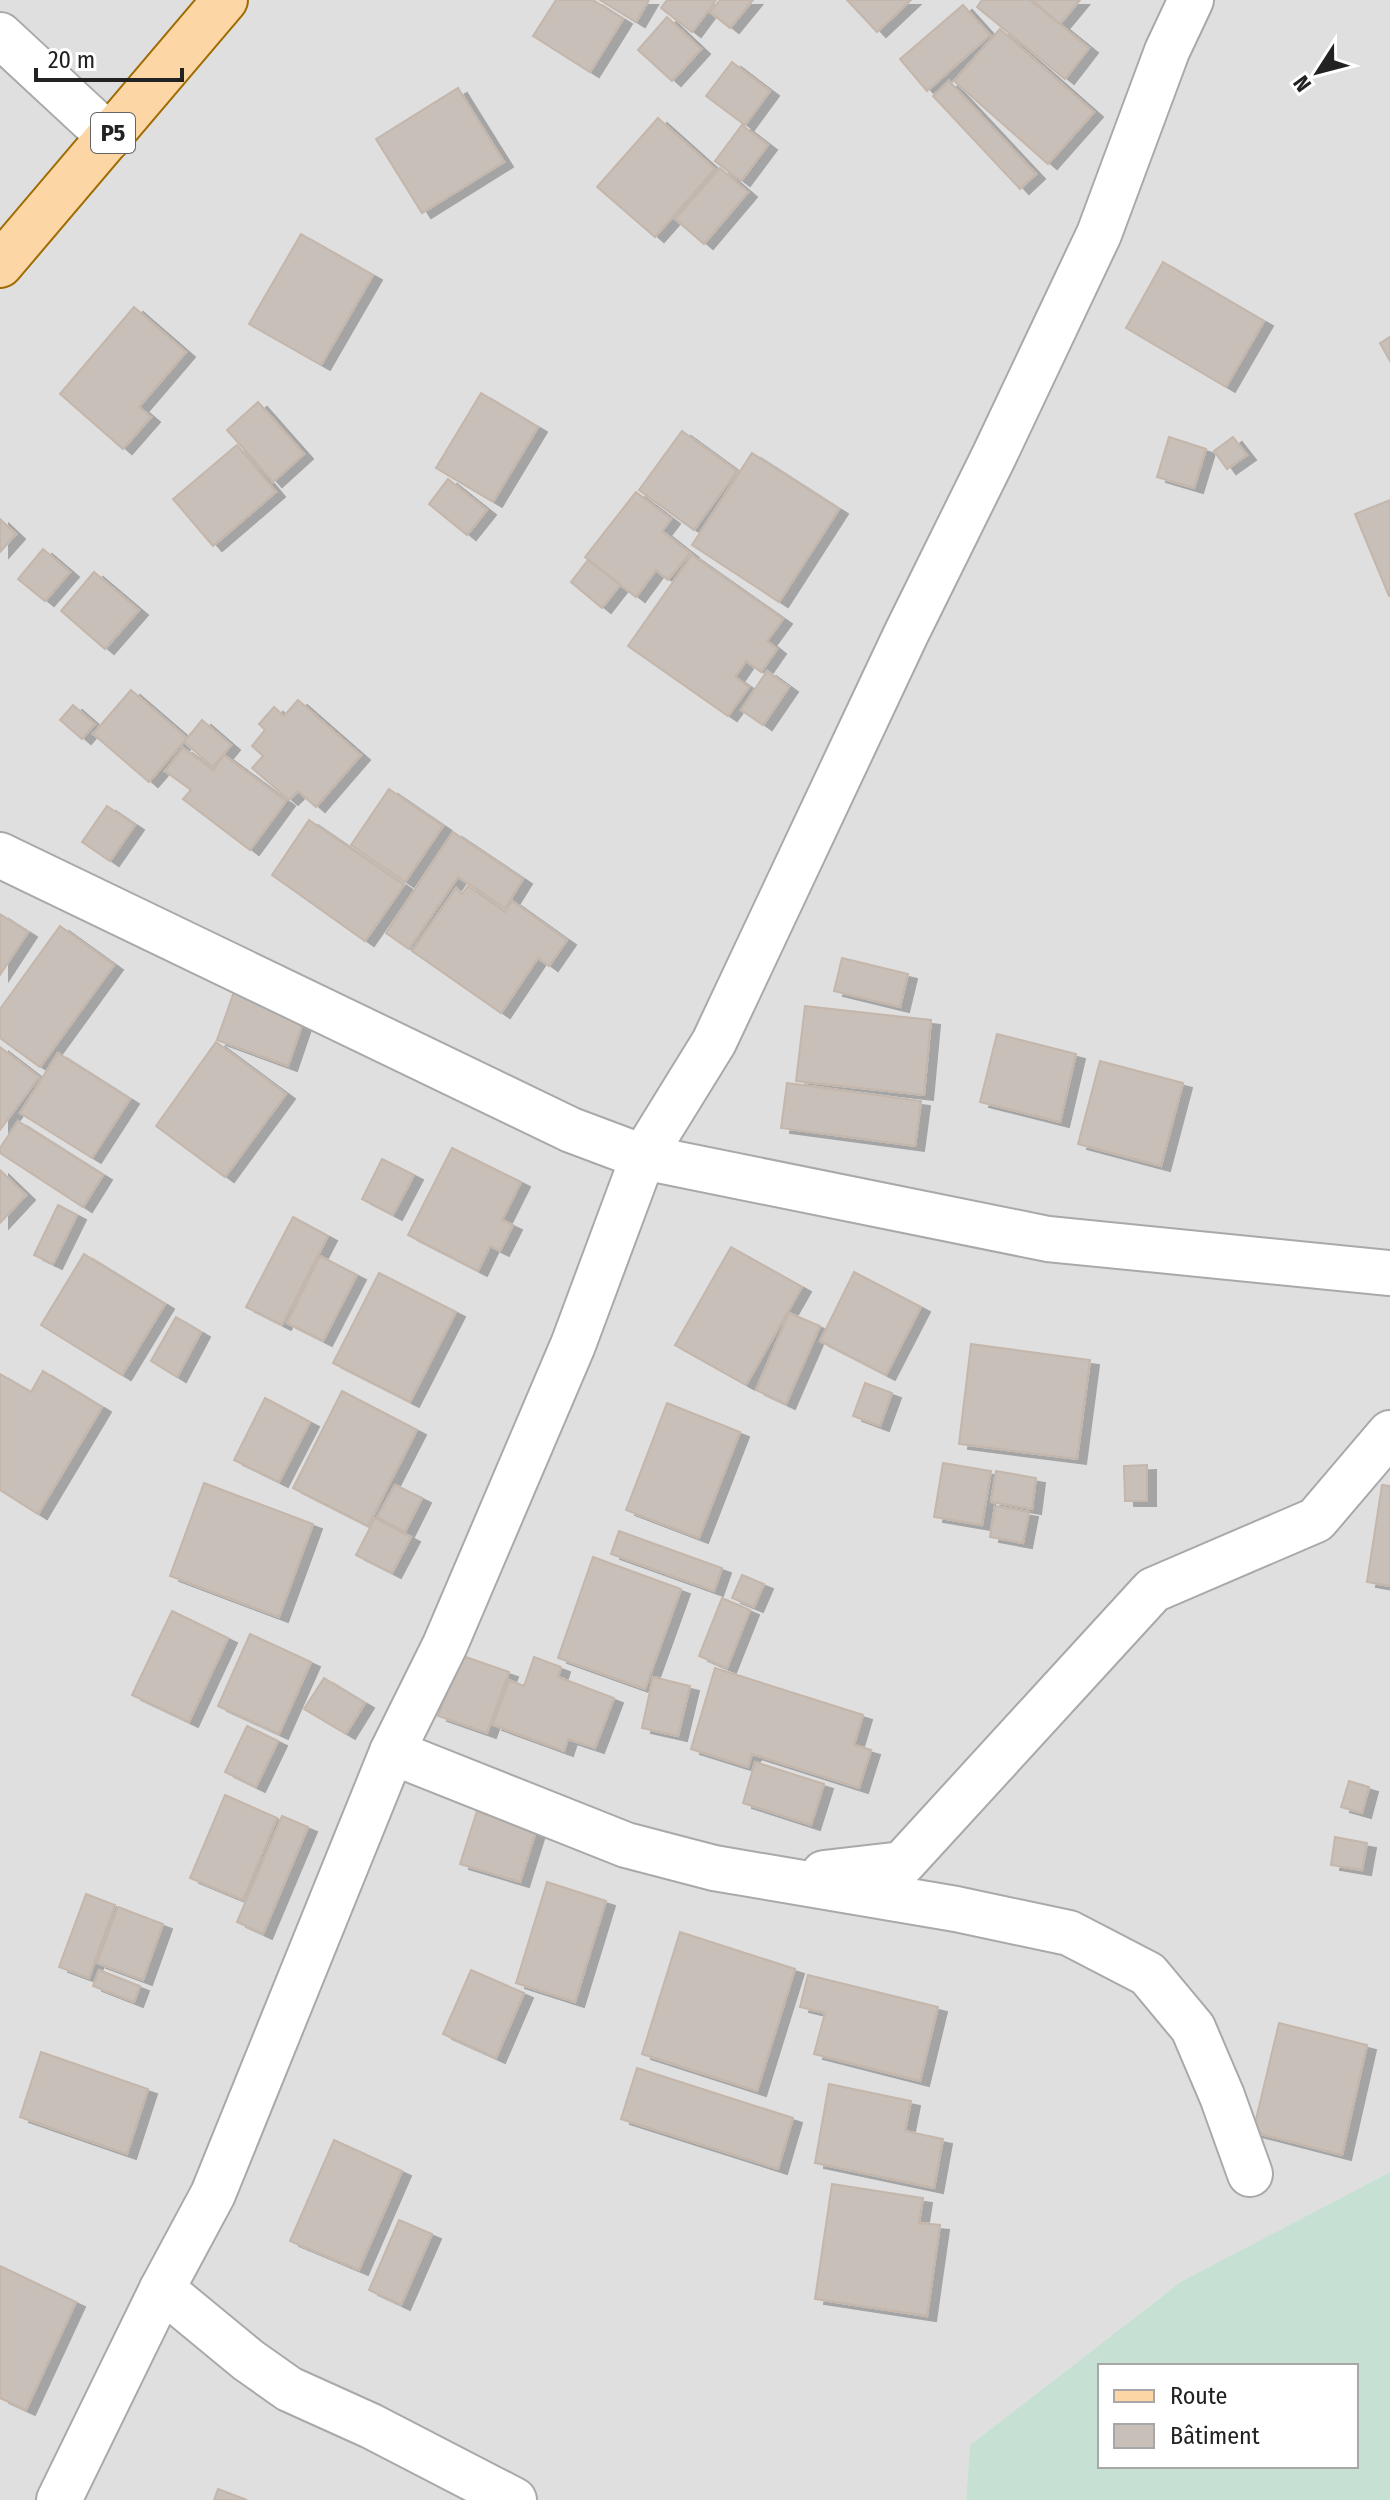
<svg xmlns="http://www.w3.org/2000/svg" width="1390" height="2500" font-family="'Fira Sans Condensed',sans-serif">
<defs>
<filter id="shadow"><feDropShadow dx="9" dy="5" stdDeviation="0" flood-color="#0004"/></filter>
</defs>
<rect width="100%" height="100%" fill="#f2efe9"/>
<!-- residential -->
<path fill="#e0dfdf" d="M0,0h1390v2172l-208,109 -212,164 -4,55h-966z"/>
<!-- wetland -->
<path fill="#c6e0d4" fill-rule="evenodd" d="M1390,2172v328h-424l4,-55 212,-164zM1100,2366h256v100h-256z"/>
<!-- building -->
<g fill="#c7bfb8" stroke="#c4b6ab" stroke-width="2" filter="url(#shadow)">
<path d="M556,0h37l30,19 -33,53 -57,-36z"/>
<path d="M600,0h49l-13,22z"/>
<path d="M667,0h49l-24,32 -31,-24z"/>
<path d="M720,0h33l-23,28 -20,-16z"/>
<path d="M847,0h64l-34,32z"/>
<path d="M982,0h48l59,48 -24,31 -88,-72z"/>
<path d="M1032,0h48l-20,24z"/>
<path d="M963,5l27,30 -63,56 -27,-32z"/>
<path d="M667,17l34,32 -29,32 -34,-31z"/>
<path d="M1000,29l94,83 -46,52 -94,-83z"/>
<path d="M732,62l38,29 -25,34 -39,-29z"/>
<path d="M949,81l87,93 -16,15 -87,-93z"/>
<path d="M458,88l46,74 -82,51 -46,-74z"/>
<path d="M658,118l57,51 -60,68 -58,-50z"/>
<path d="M742,125l26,20 -27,36 -26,-20z"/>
<path d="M720,168l28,24 -44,52 -29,-25z"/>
<path d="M301,234l72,41 -52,90 -72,-41z"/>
<path d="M1163,262l101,59 -38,66 -100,-59z"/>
<path d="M134,307l52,45 -47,55 12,10 -28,32 -63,-55z"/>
<path d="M1390,337v24l-10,-18z"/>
<path d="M481,393l57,34 -45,75 -57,-34z"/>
<path d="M258,402l46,52 -31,28 -46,-52z"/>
<path d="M682,431l55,40 -43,59 -55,-40z"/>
<path d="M1169,437l37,12 -12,39 -37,-11z"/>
<path d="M1233,437l14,18 -20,14 -13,-18z"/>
<path d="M237,445l39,47 -63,54 -40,-47z"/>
<path d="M752,453l87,56 -60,93 -87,-57z"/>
<path d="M448,479l39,31 -20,25 -38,-31z"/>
<path d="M636,492l35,27 -9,12 28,22 -22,27 -12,-10 -20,27 -51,-40z"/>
<path d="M1390,500v96h-1l-34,-82z"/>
<path d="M0,519l16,15 -16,18z"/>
<path d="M43,549l27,23 -25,29 -27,-22z"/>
<path d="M692,555l91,64 -16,22 10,8 -16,23 -15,-11 -11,16 14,10 -21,29 -100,-70z"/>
<path d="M588,560l32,25 -18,23 -31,-26z"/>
<path d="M94,572l45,38 -34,39 -44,-38z"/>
<path d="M767,671l22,16 -26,38 -22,-15z"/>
<path d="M131,690l56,48 -38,44 -56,-48z"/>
<path d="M298,700l63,55 -45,52 -18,-16 -9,9 -37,-32 11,-12 -11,-10 13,-16 -6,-6 15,-17 10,9z"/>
<path d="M73,705l22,19 -13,15 -22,-19z"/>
<path d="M202,720l29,25 -18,22 -29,-25z"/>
<path d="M183,748l30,22 11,-15 62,46 -36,49 -67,-51 8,-9 -26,-19z"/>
<path d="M389,789l54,37 -38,56 -54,-37z"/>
<path d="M107,806l28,19 -25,36 -28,-19z"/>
<path d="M309,820l95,65 -39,56 -93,-66z"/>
<path d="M453,832l70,47 -18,29 -47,-31 -49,72 -23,-16z"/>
<path d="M468,886l37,26 7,-11 55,39 -18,26 -11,-8 -37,55 -89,-62 44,-63 6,6z"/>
<path d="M0,914l28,18 -28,43z"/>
<path d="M60,926l54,39 -74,102 -40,-29v-29z"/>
<path d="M842,958l66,16 -8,33 -66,-16z"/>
<path d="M235,989l70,27 -17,50 -71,-26z"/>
<path d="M805,1006l126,14 -7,75 -128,-14z"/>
<path d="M997,1034l79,20 -16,68 -80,-20z"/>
<path d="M216,1042l70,52 -61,83 -69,-51z"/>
<path d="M0,1047l39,30 -39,53z"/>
<path d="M58,1053l72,46 -38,59 -72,-45z"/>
<path d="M1100,1061l83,22 -22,83 -83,-22z"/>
<path d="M787,1083l134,18 -6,45 -134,-18z"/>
<path d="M18,1121l85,54 -20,32 -83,-54v-5z"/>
<path d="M452,1148l69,34 -19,38 11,5 -13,26 -10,-5 -12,25 -70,-36z"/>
<path d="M382,1159l32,16 -21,40 -31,-16z"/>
<path d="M0,1170l26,25 -26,28z"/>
<path d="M58,1205l19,10 -24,49 -19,-9z"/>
<path d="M293,1217l35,19 -46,89 -36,-18z"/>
<path d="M731,1247l71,40 -56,98 -71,-40z"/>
<path d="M84,1254l81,50 -43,71 -81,-50z"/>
<path d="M320,1256l37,19 -34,66 -36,-18z"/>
<path d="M854,1272l67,35 -35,68 -66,-34z"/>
<path d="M379,1273l77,39 -46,90 -77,-39z"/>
<path d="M789,1313l31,13 -34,78 -30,-14z"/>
<path d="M176,1317l25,15 -24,45 -26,-16z"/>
<path d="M971,1344l119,16 -13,99 -118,-15z"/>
<path d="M43,1371l59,36 -64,107 -38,-24v-116l31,18z"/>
<path d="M865,1383l27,10 -12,33 -27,-10z"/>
<path d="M342,1391l75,39 -49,96 -75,-38z"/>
<path d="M265,1398l45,24 -31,60 -45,-22z"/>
<path d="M667,1403l73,29 -41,106 -73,-28z"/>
<path d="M943,1463l48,8 -9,54 -48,-8z"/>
<path d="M1147,1465v36h-22l-1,-35z"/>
<path d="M996,1471l40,7 -4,31 -41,-7z"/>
<path d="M204,1483l109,41 -34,93 -109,-41z"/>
<path d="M395,1485l27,13 -17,34 -28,-15z"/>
<path d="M1382,1485l8,1v100l-23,-4z"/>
<path d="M995,1506l34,6 -6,31 -33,-6z"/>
<path d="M375,1518l36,19 -19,36 -36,-18z"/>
<path d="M619,1531l103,37 -8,23 -103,-37z"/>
<path d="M593,1557l88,32 -36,100 -87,-31z"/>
<path d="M742,1575l22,9 -10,23 -22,-9z"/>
<path d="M722,1598l28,12 -23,58 -28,-12z"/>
<path d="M172,1611l56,27 -39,84 -57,-27z"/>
<path d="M250,1634l61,28 -32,72 -61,-28z"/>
<path d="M460,1655l49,17 -22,61 -49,-17z"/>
<path d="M534,1657l27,10 -3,10 56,21 -19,50 -27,-9 -4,12 -71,-26 16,-45 15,6z"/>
<path d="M715,1668l148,47 -9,30 17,5 -12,38 -107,-34 -4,13 -57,-18z"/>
<path d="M653,1677l37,9 -12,50 -36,-8z"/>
<path d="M324,1678l41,25 -19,31 -42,-25z"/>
<path d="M247,1726l31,15 -22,46 -31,-15z"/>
<path d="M755,1762l69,22 -13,41 -68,-22z"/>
<path d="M1349,1781l20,6 -7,26 -21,-6z"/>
<path d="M225,1795l52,23 -34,82 -53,-22z"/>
<path d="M477,1811l59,20 -16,51 -60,-18z"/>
<path d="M282,1816l26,11 -45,107 -26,-12z"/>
<path d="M1335,1837l32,6 -5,27 -31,-5z"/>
<path d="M547,1882l59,19 -31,101 -59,-19z"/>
<path d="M86,1894l29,11 -26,73 -30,-11z"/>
<path d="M118,1907l45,17 -20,56 -46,-17z"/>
<path d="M680,1932l115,37 -38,122 -115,-37z"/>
<path d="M99,1970l41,16 -6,16 -41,-16z"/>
<path d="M471,1970l53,23 -28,65 -53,-24z"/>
<path d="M808,1975l130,32 -18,74 -106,-27 11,-41 -25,-6z"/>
<path d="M1279,2023l88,22 -25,110 -89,-23z"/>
<path d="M41,2052l107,37 -21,65 -107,-37z"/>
<path d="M637,2068l156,50 -15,51 -157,-50z"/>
<path d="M829,2084l82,17 -6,30 38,8 -9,49 -119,-25z"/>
<path d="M334,2140l68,31 -43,99 -69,-29z"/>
<path d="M832,2184l91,14 -4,25 21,2 -13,91 -112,-17z"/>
<path d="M399,2220l33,14 -31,71 -32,-15z"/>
<path d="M0,2266l76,36 -50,108 -26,-12z"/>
<path d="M218,2489l29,11h-33z"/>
</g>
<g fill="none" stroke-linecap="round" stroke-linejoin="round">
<!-- minor casing -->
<g stroke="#a9a9a9" stroke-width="48">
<g id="minor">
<path d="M0,35l110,102"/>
<path d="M0,855l571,275 72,27 405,82 342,34"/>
<path d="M392,1752l234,93 88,23 242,41 113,24 79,41 45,54 29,68 28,78"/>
<path d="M824,1873l78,-9 251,-274 163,-70 74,-87"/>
<path d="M162,2289l86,71 41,29 82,37 143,74"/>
<path d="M59,2500l103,-211 51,-95 179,-442 53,-107 128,-300 70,-188 71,-115 192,-408 88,-178 105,-222 68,-183 24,-51"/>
</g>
</g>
<!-- major casing -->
<g stroke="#a06b00" stroke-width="48">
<path id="major" d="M0,265l225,-265"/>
</g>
<!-- minor -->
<use href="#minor" stroke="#fff" stroke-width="44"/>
<!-- major -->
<use href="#major" stroke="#fcd6a4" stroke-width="44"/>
</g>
<g text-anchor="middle" stroke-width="6" stroke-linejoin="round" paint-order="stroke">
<!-- shield labels -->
<rect fill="#fff" stroke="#646464" stroke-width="2" x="91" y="113" width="44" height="40" rx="6"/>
<g font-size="24" font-weight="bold" fill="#222">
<text x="113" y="141">P5</text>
</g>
</g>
<!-- legend -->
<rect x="1098" y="2364" width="260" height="104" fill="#ffffff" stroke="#a7a7a7" stroke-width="2"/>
<rect x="1114" y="2390" width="40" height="12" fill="#fcd6a4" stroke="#a7a7a7" stroke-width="2"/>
<text x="1170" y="2404" font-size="24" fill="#222222">Route</text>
<rect x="1114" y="2424" width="40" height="24" fill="#c7bfb8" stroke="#a7a7a7" stroke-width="2"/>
<text x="1170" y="2444" font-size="24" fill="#222222">Bâtiment</text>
<!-- north arrow -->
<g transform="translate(1318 72) rotate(234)" stroke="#ffffff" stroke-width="6" paint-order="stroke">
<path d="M0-6L14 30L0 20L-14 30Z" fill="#222222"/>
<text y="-12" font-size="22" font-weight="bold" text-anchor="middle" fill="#222222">N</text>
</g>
<!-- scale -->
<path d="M36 68v12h146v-12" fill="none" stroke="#222222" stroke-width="4"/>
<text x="48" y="68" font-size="24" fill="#222222" stroke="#ffffff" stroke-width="6" paint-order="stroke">20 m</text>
</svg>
